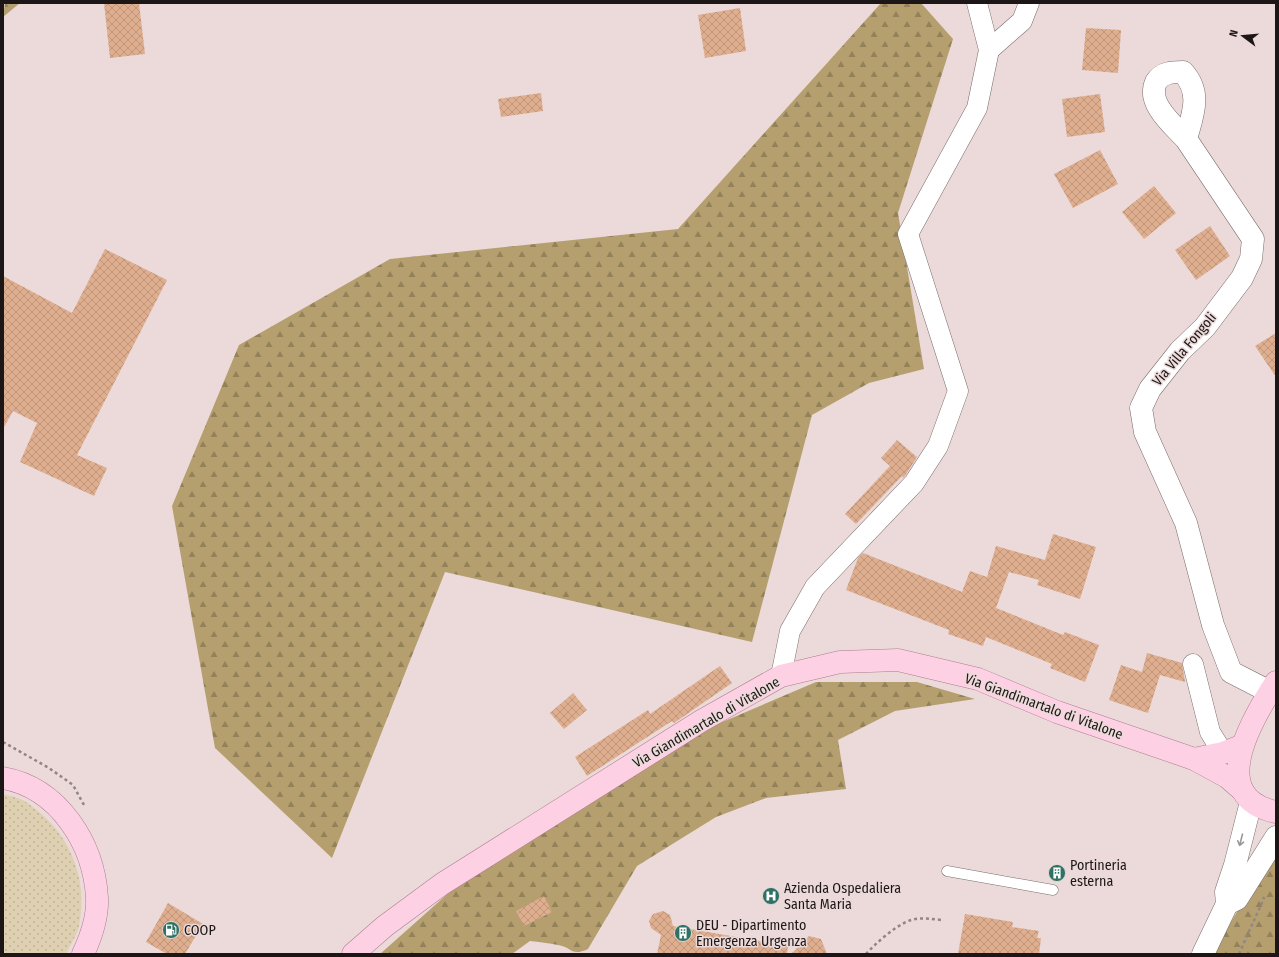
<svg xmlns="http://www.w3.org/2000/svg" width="1279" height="957" font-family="'Fira Sans Condensed',sans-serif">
<defs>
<pattern id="grass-dots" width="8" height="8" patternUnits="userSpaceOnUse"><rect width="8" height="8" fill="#ded0b1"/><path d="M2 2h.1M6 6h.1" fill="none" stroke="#beb298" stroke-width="1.8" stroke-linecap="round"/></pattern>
<pattern id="forest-firs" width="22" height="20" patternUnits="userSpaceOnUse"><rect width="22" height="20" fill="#b69f6e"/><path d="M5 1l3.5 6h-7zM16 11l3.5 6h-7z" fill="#938159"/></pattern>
<pattern id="building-cross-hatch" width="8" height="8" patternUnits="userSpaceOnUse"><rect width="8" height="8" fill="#dfae8f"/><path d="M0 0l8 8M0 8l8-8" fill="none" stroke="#bf957b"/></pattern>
</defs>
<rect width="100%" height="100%" fill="#ebdad9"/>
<!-- grass -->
<path fill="url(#grass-dots)" d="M3,794c7,2 17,4 23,8 42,28 63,73 53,124 -2,9 -9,19 -13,28h-63z"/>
<!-- forest -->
<g fill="url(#forest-firs)">
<path d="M5,3h15l-17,14z"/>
<path d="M881,3h40l32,36 -55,174 26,156 -55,14 -57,32 -60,227 -307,-70 -113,286 -117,-110 -43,-242 67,-161 151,-86 288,-30z"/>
<path d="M816,682h101l58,17 -80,12 -57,29 8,49 -80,9 -50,19 -79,49 -49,83c-17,8 -16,-2 -30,-4 -9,-2 -19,-3 -28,-4l-18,13h-132l117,-104 153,-97z"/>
<path d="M1276,852v102h-65l50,-81z"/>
</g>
<!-- building -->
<g fill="url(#building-cross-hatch)">
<path d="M104,3h35l6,51 -35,4z"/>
<path d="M740,8l6,43 -41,7 -7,-43z"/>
<path d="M1086,28l35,2 -3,43 -36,-3z"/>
<path d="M541,93l2,18 -42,6 -3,-18z"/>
<path d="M1100,94l5,38 -38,5 -5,-38z"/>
<path d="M1100,150l18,34 -45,24 -19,-34z"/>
<path d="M1154,186l22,27 -32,26 -22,-27z"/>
<path d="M1210,226l20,30 -34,24 -21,-30z"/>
<path d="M105,249l62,31 -90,175 30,13 -13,28 -74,-34 17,-39 -24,-12 -10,18v-153l69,37z"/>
<path d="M1276,333v44l-21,-31z"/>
<path d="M897,440l20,17 -12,19 -2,2 -1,-2 -46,48 -11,-10 45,-48 -9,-8z"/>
<path d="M1053,534l43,13 -16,52 -43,-14 2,-5 -30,-8 -13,36 67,27 2,-3 34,13 -14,37 -35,-14 2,-4 -66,-27 -3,9 -35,-12 1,-4 -103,-40 12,-32 5,-5 99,39 8,-21 17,6 9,-31 49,14z"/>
<path d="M1147,653l35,10 3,19 -25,-7 -12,38 -39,-13 12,-35 21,7z"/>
<path d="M720,666l12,17 -58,40 -2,-2 -85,55 -12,-19 73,-47 2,4z"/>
<path d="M573,693l14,17 -23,19 -14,-16z"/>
<path d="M544,896l8,16 -28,14 -8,-15z"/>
<path d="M168,903l35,21 -18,30h-18l-21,-12z"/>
<path d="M663,911l7,4 3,11 115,20 -1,8h-130l4,-19 -10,-7 -2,-7 4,-7z"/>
<path d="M965,914l48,8 -1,5 27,4 -2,7h4l-2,16h-81z"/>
<path d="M809,936l12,3 6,15h-36z"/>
</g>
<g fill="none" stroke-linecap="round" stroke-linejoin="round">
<!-- lane casing -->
<g stroke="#7b6d6c" stroke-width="11">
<path id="lane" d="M947,871l106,19"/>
</g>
<!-- street casing -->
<g stroke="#7b6d6c" stroke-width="21">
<g id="street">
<path d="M989,50l33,-29 7,-18"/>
<path d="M1193,664l17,68 13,21"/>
<path d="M781,676l9,-45 25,-44 99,-104 24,-37 20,-55 -50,-157 69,-126 12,-58 -12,-47"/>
</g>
</g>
<!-- secondary casing -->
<g stroke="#7b6d6c" stroke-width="23">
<g id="secondary">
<path d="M1186,139c-13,-14 -40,-36 -30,-57 6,-10 17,-10 27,-10 19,21 10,42 3,67l67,100 -2,20 -9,19 -37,49 -25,24 -30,38 -9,19 4,24 41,91 27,102 18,47 39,20"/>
<path d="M1227,904l10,-5 39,-62"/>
<path d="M1203,954l24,-50 -1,-12 9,-27 16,-63"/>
</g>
</g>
<!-- primary casing -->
<g stroke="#ae7c90" stroke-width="23">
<g id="primary">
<path d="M1276,682c-24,37 -71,115 0,130"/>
<path d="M1194,759l29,-6 18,-7"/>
<path d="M3,778c56,10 91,66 94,120 1,20 -6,39 -14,56"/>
<path d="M353,954l32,-28 57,-42 259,-163 80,-45 59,-14 58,-2 80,19 79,33 137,47 33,18 14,12"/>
</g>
</g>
<!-- path -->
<g stroke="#928685" stroke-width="2.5" stroke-dasharray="3 3" stroke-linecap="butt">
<path d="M3,742l46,26 24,17 11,20"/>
<path d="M866,954c10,-11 30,-29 45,-34 10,-3 20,-1 31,0"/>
<path d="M1239,954l25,-56 -2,-1"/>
</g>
<!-- lane -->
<use href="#lane" stroke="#fff" stroke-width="10"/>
<!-- street -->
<use href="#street" stroke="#fff" stroke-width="20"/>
<!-- secondary -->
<use href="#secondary" stroke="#fff" stroke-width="22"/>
<!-- primary -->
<use href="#primary" stroke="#fdd1e3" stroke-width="22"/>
</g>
<!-- one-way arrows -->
<defs><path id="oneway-shaft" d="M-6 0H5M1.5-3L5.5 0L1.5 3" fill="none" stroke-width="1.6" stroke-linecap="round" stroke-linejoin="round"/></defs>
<use stroke="#999696" href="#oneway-shaft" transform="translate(1241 840) rotate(104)"/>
<!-- icons -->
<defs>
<g id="building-disc" transform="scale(0.9)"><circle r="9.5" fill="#2e7265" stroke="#ebdad9"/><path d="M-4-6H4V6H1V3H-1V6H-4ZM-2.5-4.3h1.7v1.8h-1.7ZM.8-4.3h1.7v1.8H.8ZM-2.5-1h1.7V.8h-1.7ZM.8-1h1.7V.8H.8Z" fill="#fff"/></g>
<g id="hospital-disc" transform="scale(0.9)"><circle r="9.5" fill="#2e7265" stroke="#ebdad9"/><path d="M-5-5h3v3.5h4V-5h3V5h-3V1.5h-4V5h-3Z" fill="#fff"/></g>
<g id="fuel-disc" transform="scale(0.9)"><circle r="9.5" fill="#2e7265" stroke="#ebdad9"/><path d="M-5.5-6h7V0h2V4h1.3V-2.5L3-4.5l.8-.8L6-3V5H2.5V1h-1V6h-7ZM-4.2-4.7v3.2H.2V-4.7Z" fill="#fff"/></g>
</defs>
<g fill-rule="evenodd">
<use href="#building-disc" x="1057" y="873"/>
<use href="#hospital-disc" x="771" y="896"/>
<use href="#fuel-disc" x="171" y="930"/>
<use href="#building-disc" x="683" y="933"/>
</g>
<g text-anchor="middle" stroke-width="3" stroke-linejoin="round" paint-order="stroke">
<!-- street labels -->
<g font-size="14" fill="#1c1616" stroke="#ebdad9">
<text transform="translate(1184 349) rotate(-50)" y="5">Via Villa Fongoli</text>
<text transform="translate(1044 706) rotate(20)" y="5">Via Giandimartalo di Vitalone</text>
<text transform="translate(706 722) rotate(-30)" y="5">Via Giandimartalo di Vitalone</text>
</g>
<!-- poi labels -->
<g font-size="14" fill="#1c1616" stroke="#ebdad9" text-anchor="start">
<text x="1070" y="870">Portineria<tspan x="1070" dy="16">esterna</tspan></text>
<text x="784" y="893">Azienda Ospedaliera<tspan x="784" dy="16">Santa Maria</tspan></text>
<text x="696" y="930">DEU - Dipartimento<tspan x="696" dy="16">Emergenza Urgenza</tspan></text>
<text x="184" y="935">COOP</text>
</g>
</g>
<!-- border -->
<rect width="1279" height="957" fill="none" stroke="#1c1616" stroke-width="8"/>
<!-- north arrow -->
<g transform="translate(1243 36) rotate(286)" stroke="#ebdad9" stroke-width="3" paint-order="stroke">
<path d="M0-3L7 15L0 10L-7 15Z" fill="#1c1616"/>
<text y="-6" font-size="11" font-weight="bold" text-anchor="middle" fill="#1c1616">N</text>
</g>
</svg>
